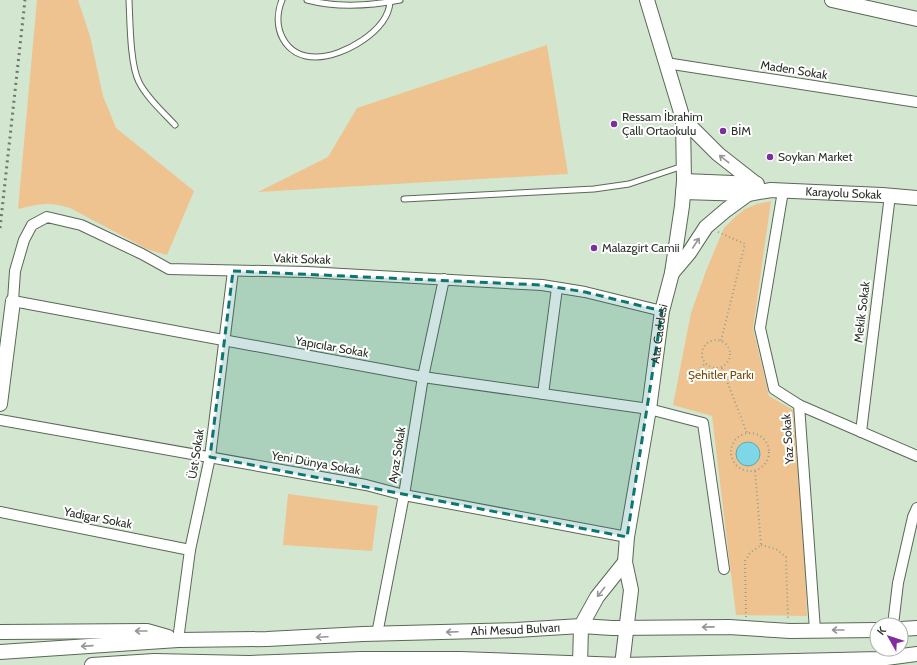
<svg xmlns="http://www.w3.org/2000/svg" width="917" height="665" font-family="Cabin,sans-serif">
<rect width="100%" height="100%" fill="#d3e6cf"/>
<!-- green -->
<g fill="#eec390">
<path d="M37,0h41l12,36 13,60 13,32 78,63 -27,64 -18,-5 -79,-42c-21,-7 -31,-4 -52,1z"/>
<path d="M547,45l21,129 -310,18 70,-35 29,-49z"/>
<path d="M771,201l-18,127 16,68 24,14 11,134 3,72 -71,-1 -24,-199 -39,-11 18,-92 15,-42 18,-43 11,-11 10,-8 12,-5z"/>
<path d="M288,494l90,12 -6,45 -89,-6z"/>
</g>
<!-- water -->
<circle fill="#7dd7e7" stroke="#64a6ae" cx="748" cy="454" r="12"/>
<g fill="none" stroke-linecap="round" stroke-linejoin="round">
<!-- lane casing -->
<g stroke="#596955" stroke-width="7">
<g id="lane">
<path d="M129,0c1,20 1,65 10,82 8,16 24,30 36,43"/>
<path d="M282,0c-11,27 2,57 34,57 27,0 72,-26 74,-55"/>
<path d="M307,0c31,8 62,6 93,0"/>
<path d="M404,199l190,-10 35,-5 54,-18"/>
</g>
</g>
<!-- street casing -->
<g stroke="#596955" stroke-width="12">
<g id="street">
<path d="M666,63l251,39"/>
<path d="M783,191l-23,137 14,61 25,16 16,225"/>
<path d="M662,311l-77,-19 -43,-7 -235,-13 -138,-3 -27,-15 -61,-29 -34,-8 -15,8 -8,15 -9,31 -2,30 410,76 226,32 54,14 21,146"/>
<path d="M543,394l14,-106"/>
<path d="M799,405l118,51"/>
<path d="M0,420l366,65 38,10 223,42"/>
<path d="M861,432l29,-237"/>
<path d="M0,512l190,38"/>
<path d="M893,625l5,-42 15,-66 4,-9"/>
<path d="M377,634l27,-139 19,-118 21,-98"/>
<path d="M178,640l12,-90 20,-93 23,-186"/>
</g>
</g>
<!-- secondary casing -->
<g stroke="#596955" stroke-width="16">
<g id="secondary">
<path d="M832,0l85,19"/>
<path d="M683,119l35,35 37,29"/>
<path d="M684,181l73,3"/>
<path id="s1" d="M683,192l65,2 23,-4 111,5 35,3"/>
<path d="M672,273l17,-20 17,-26 20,-17 22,-16"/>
<path d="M0,404l13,-103"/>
<path d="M901,629l16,-1"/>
<path d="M0,632l147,-1 21,6"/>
<path id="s2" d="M0,652l178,-12 89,-1 96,-5 153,-4 65,-4 31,2 117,-1 61,4 87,-1"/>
<path d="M92,665l62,-4 95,2 112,-4h99l162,6 257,-6 38,-5"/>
<path d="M580,665l1,-39 16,-29 28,-35"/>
<path id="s3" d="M622,665l9,-75 -6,-28 2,-25 22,-128 13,-98 10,-38 10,-67 2,-25 -1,-62 -36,-119"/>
</g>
</g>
<!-- path -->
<g stroke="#92a18f" stroke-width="2" stroke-dasharray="1 3" stroke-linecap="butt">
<path d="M718,232l27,12 -24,97"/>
<circle cx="716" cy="354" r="14"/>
<path d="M722,368l25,65"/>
<path d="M696,375l9,-12"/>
<circle cx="750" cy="452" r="19"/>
<path d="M761,545l15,4 10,8 2,63"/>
<path d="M746,617l-1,-56 5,-8 11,-8 -6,-75"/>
</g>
<!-- lane -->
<use href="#lane" stroke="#fff" stroke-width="5"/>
<!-- street -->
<use href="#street" stroke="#fff" stroke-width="10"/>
<!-- secondary -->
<use href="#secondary" stroke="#fff" stroke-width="14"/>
<!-- rail -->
<path stroke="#6d7a6b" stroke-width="3" stroke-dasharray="2 4" stroke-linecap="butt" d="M0,228l25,-228"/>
</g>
<!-- one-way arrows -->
<defs><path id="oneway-shaft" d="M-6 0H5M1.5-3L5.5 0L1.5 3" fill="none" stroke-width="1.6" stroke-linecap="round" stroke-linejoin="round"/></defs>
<g stroke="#949894">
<use href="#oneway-shaft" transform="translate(724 159) rotate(-142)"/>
<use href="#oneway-shaft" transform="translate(696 243) rotate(-57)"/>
<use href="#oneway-shaft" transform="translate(601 592) rotate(128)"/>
<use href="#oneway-shaft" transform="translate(708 627) rotate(179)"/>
<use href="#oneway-shaft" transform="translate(838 630) rotate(180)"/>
<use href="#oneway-shaft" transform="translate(141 631) rotate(-180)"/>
<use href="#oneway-shaft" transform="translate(452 632) rotate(178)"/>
<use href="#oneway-shaft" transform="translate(322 637) rotate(177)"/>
<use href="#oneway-shaft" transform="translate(87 646) rotate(176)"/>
</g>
<!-- marked area -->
<path fill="#0f766e" fill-opacity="0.2" stroke="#0f766e" stroke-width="3" stroke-dasharray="8 5" stroke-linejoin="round" d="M233,271l309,14 43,7 77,19 -35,226 -417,-80z"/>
<!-- markers -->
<g fill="#7e2e9f" stroke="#fff" stroke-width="1.5">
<circle cx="614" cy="124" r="4"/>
<circle cx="723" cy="131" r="4"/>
<circle cx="770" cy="157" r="4"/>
<circle cx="594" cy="248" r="4"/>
</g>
<g text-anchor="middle" stroke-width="4" stroke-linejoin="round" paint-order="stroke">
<!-- street labels -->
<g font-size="12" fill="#2a3229" stroke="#fff">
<text transform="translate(794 70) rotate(9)" y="4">Maden Sokak</text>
<text dy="4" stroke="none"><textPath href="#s1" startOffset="161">Karayolu Sokak</textPath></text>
<text transform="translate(302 259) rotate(2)" y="4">Vakit Sokak</text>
<text transform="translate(862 312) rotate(-83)" y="4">Mekik Sokak</text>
<text dy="4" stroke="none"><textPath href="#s3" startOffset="335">Ata Caddesi</textPath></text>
<text transform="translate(332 347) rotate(10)" y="4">Yapıcılar Sokak</text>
<text transform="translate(788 439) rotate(-94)" y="4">Yaz Sokak</text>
<text transform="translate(196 454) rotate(-81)" y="4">Üst Sokak</text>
<text transform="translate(397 455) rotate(-81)" y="4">Ayaz Sokak</text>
<text transform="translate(316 463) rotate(10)" y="4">Yeni Dünya Sokak</text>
<text transform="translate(98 518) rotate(11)" y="4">Yadigar Sokak</text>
<text dy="4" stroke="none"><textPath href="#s2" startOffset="516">Ahi Mesud Bulvarı</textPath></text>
</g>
<!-- poi labels -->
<g font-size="12" fill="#2a3229" stroke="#fff" text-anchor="start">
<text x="622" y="121">Ressam İbrahim<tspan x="622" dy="14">Çallı Ortaokulu</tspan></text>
<text x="731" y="135">BİM</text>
<text x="778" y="161">Soykan Market</text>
<text x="602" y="252">Malazgirt Camii</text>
</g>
<!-- park labels -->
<g font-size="12" fill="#774b05" stroke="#fff">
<text x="721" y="379">Şehitler Parkı</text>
</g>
</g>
<!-- north arrow -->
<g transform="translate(889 637) rotate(309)"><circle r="19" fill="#ffffff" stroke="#aaada9"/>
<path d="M0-3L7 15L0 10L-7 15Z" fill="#7e2e9f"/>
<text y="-6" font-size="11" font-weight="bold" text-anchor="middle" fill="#2a3229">K</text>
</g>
</svg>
